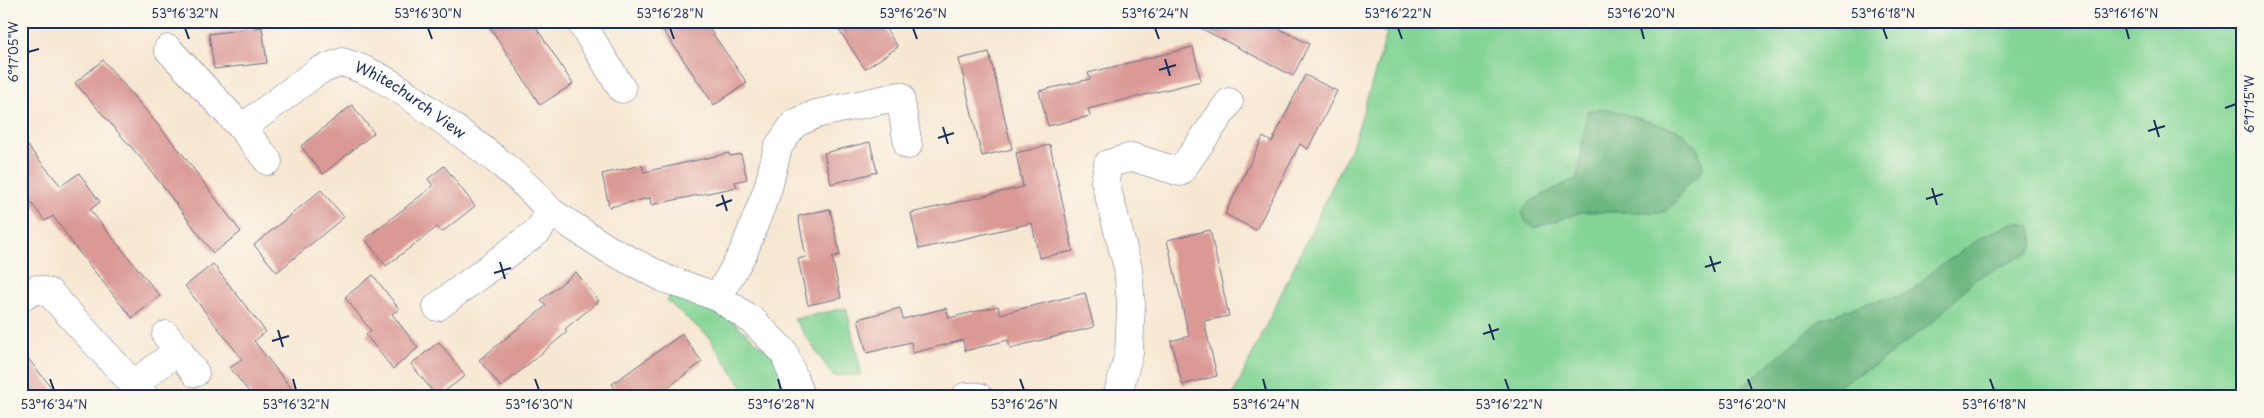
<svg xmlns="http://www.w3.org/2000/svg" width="2264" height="418" font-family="'Playpen Sans',sans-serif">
<rect width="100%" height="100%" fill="#fbf7ec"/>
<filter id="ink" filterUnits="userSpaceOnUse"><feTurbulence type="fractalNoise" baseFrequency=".02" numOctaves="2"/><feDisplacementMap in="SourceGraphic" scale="10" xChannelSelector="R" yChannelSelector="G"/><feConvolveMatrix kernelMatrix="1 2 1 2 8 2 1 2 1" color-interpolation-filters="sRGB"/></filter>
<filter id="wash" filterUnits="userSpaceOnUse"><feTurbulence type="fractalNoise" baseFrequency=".0096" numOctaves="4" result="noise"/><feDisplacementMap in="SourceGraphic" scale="20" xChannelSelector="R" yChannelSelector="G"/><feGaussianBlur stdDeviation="1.12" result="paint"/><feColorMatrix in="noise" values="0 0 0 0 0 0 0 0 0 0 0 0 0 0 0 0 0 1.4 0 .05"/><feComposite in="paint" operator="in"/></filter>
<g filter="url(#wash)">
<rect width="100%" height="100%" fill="#f7e7d2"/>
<!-- green -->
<g fill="#84d596" stroke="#50827a">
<path d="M1361,21h882v376h-1011l122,-256 33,-108z"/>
<path d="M673,292l48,20 52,44 9,18 -1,15 -16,8h-16l-41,-61 -41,-35z"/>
<path d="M846,308l16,67 -29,1 -39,-57z"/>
</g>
<!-- forest -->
<g fill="#6bb67f" stroke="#43726e">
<path d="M1606,108l76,24 16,18 5,17 -3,8 -14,10 -11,18 -11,9h-81l-49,16 -9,-7 -3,-10 9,-10 47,-24 9,-66z"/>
<path d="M2015,222l16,4 3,19 -5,8 -54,26 -41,42 -57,43 -60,33h-86l89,-77 46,-17 42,-9 25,-23 51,-35z"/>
</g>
<g id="blocks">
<!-- building -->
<g fill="#da9995">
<path d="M486,21h46l41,63 -33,21z"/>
<path d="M657,21h47l43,62 -33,22z"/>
<path d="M833,21h48l17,26 -33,22z"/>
<path d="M1187,21h77l45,23 -16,32z"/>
<path d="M262,27l5,36 -53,6 -5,-35z"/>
<path d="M1193,47l8,34 -113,28 2,7 -42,10 -9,-35 51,-12 -2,-6z"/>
<path d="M989,52l23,97 -30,7 -23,-97z"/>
<path d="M103,60l77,91 61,81 -28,21 -67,-89 -71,-81z"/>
<path d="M1305,75l32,16 -29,58 -8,-5 -44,86 -31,-16 38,-77 9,5z"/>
<path d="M352,105l22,28 -51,41 -22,-28z"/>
<path d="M21,138l40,48 18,-13 21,29 -10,8 70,86 -28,22 -54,-67 -25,-35 -8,5 -24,-32z"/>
<path d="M870,142l7,30 -46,12 -7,-31z"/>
<path d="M1050,145l23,106 -34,7 -7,-35 -113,26 -8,-36 112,-26 -7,-34z"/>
<path d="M729,153l1,3 11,-2 6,25 -12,3 2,5 -86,18 -1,-7 -41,9 -7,-33 40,-9 2,7z"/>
<path d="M444,166l31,40 -33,26 -5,-5 -51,39 -21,-27 68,-53 -5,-7z"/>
<path d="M321,190l23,27 -67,55 -23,-27z"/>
<path d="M830,209l10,46 -8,2 9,41 -33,7 -10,-46 8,-2 -8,-41z"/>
<path d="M1210,230l19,86 -25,5 13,55 -35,9 -11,-44 18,-5 -22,-96z"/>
<path d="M213,264l53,68 -12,9 44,56h-45l-23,-29 12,-9 -57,-73z"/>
<path d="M576,272l23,29 -34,28 2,3 -66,55 -22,-27 67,-54 -5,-6z"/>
<path d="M373,275l26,34 -7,5 26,34 -25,21 -27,-34 5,-4 -26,-34z"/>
<path d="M1085,293l9,34 -84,21 -2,-8 -43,11 -2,-11 -50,13 -2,-11 -44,11 -9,-34 42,-11 3,11 43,-11 3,10 49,-12 2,8z"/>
<path d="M682,334l20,28 -47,35h-34l-9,-13z"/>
<path d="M439,342l26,34 -28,21 -26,-33z"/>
<path d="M21,350l18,22 20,25h-38z"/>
</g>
</g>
</g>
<g filter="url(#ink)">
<use href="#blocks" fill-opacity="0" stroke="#686f87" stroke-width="1"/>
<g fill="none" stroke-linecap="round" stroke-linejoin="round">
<!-- minor casing -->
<g stroke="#686f87" stroke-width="29">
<g id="minor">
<path d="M580,21l42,68"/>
<path d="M168,49l74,79"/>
<path id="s1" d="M268,161l-26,-33 76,-57 24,-9c42,12 67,34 102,59 40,29 75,53 107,91"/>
<path d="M718,297l26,-46 24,-63 10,-41 16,-23 22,-10 84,-18 8,49"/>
<path d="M21,298l15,-9 14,4 95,104"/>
<path d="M437,307l101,-76 13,-19 57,37 58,30 52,18 35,24 31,31 17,45"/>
<path d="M166,335l29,38"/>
<path d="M134,384l45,-34"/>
<path d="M965,397h14"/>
<path d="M1117,397l12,-44 2,-48 -3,-37 -23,-87 3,-17 24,-7 48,15 49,-70"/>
</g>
</g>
<!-- minor -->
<use href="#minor" stroke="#fff" stroke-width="28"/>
</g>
</g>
<!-- ticks -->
<path fill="none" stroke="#1b2f5e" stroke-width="2" d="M185,28l4,11M428,28l4,11M670,28l4,11M913,28l4,11M1155,28l4,11M1398,28l4,11M1641,28l3,11M1883,28l4,11M2126,28l3,11M28,52l11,-3M1165,59l5,17M1159,70l17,-5M2225,108l11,-4M2154,120l5,17M943,127l5,17M2148,131l17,-5M938,138l16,-5M1932,188l5,17M722,195l5,16M1926,199l17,-5M716,206l16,-6M1710,256l5,16M500,262l5,17M1705,267l16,-5M494,273l17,-5M1489,324l5,16M278,330l5,17M1483,334l16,-5M272,341l17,-5M50,379l4,11M293,379l3,11M535,379l4,11M778,379l3,11M1020,379l4,11M1263,379l3,11M1505,379l4,11M1748,379l4,11M1990,379l4,11"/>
<g text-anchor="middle" stroke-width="4.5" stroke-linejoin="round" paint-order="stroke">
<!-- street labels -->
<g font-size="15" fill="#1b2f5e" stroke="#fbf7ec">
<text dy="5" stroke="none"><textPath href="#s1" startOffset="241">Whitechurch View</textPath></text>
</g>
</g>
<!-- margin -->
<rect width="2264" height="418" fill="none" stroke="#fbf7ec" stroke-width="55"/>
<rect x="28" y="28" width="2208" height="362" fill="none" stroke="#1b2f5e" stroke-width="2"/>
<g font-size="12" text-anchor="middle" fill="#1b2f5e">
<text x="185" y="18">53°16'32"N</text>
<text x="428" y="18">53°16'30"N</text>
<text x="670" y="18">53°16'28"N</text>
<text x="913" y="18">53°16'26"N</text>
<text x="1155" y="18">53°16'24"N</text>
<text x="1398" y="18">53°16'22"N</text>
<text x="1641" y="18">53°16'20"N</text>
<text x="1883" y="18">53°16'18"N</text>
<text x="2126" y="18">53°16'16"N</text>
<text transform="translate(14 52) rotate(-90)" y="4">6°17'05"W</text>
<text transform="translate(2250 104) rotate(-90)" y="4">6°17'15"W</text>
<text x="54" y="409">53°16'34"N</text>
<text x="296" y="409">53°16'32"N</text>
<text x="539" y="409">53°16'30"N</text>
<text x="781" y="409">53°16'28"N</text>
<text x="1024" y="409">53°16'26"N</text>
<text x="1266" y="409">53°16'24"N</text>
<text x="1509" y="409">53°16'22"N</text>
<text x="1752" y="409">53°16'20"N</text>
<text x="1994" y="409">53°16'18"N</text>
</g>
</svg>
